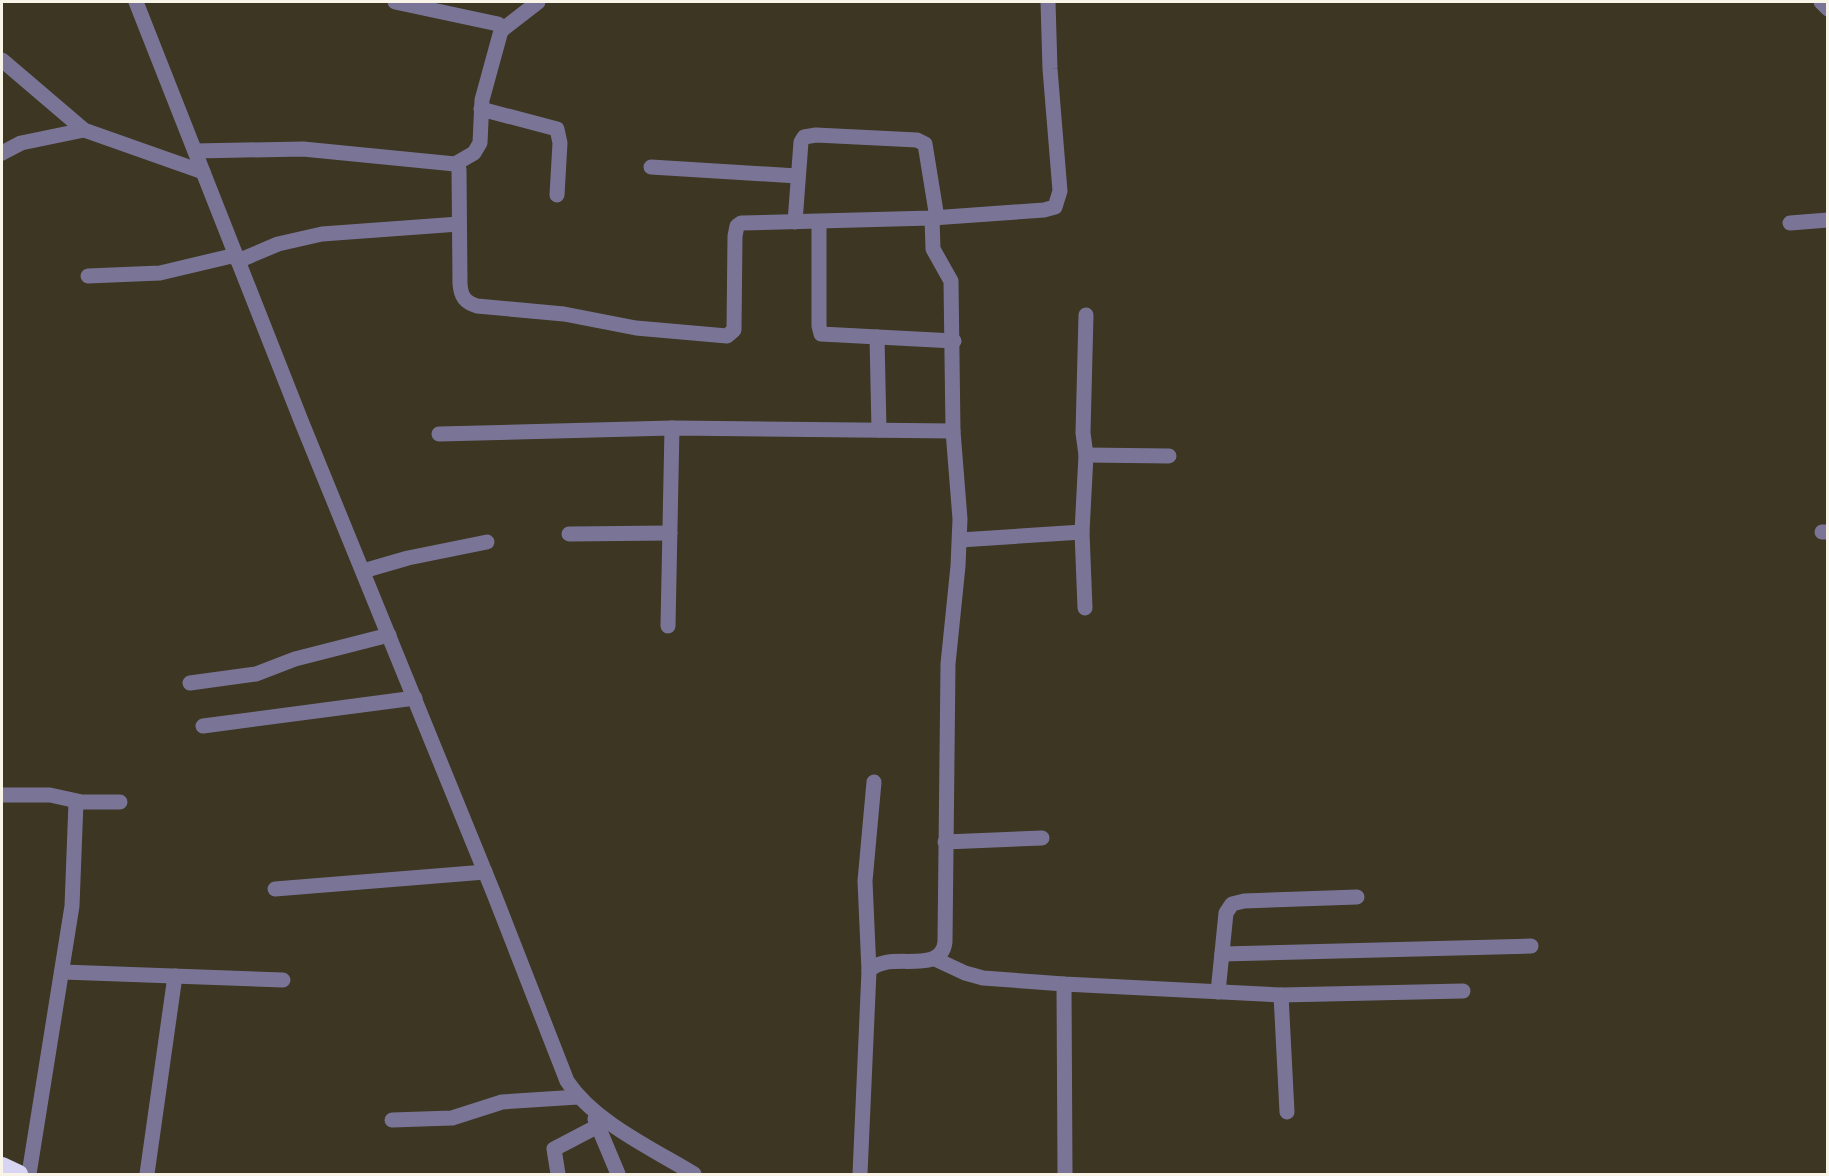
<svg xmlns="http://www.w3.org/2000/svg" width="1829" height="1176" font-family="Figtree,sans-serif">
<rect width="100%" height="100%" fill="#3c3622"/>
<g fill="none" stroke-linecap="round" stroke-linejoin="round">
<!-- minor -->
<g stroke="#7a7596" stroke-width="15">
<path d="M136,2l166,421 192,471 73,187c27,41 86,68 127,93"/>
<path d="M395,2l103,22 4,3 -20,73 -2,43 -6,10 -19,11"/>
<path d="M1821,2l7,7"/>
<path d="M502,30l36,-28"/>
<path d="M2,60l82,70 119,42"/>
<path d="M481,109l76,20 3,14 -3,52"/>
<path d="M195,151l108,-2 152,15 4,5 1,115c1,13 5,18 17,22l87,8 72,14 91,8 7,-6 1,-94 2,-10 4,-3 191,-5 112,-8 11,-3 5,-16 -10,-122 -2,-67"/>
<path d="M2,153l19,-10 63,-13"/>
<path d="M651,167l146,9"/>
<path d="M795,222l6,-80 3,-5 12,-2 101,5 8,4 12,74"/>
<path d="M819,222v104l2,8 133,7"/>
<path d="M1790,223l38,-3"/>
<path d="M238,261l40,-17 44,-10 137,-10"/>
<path d="M88,276l72,-3 76,-18"/>
<path d="M877,337l2,93"/>
<path d="M439,434l233,-6 281,3"/>
<path d="M1086,455l83,1"/>
<path d="M1822,532h6"/>
<path d="M569,534l101,-1"/>
<path d="M960,540l122,-8"/>
<path d="M363,571l45,-13 79,-16"/>
<path d="M1085,608l-3,-76 4,-77 -3,-22 3,-118"/>
<path d="M668,626l4,-198"/>
<path d="M190,683l66,-9 39,-15 94,-24"/>
<path d="M203,726l212,-28"/>
<path d="M2,795h48l32,7h38"/>
<path d="M945,842l97,-4"/>
<path d="M275,889l210,-17"/>
<path d="M1222,954l309,-8"/>
<path d="M935,959l30,14 18,5 81,6 217,11 182,-4"/>
<path d="M869,971l-4,-90 9,-99"/>
<path d="M63,972l220,8"/>
<path d="M1064,984l1,190"/>
<path d="M1218,992l8,-79 6,-9 12,-3 113,-4"/>
<path d="M1281,995l6,117"/>
<path d="M595,1119l23,55"/>
<path d="M392,1120l60,-2 50,-16 76,-5"/>
<path d="M29,1174l43,-268 4,-104"/>
<path d="M147,1174l28,-198"/>
<path d="M558,1174l-4,-25 44,-23"/>
<path d="M860,1174l9,-203c17,-22 72,6 76,-29l3,-278 10,-98 2,-47 -7,-88 -2,-150 -18,-32 -1,-31"/>
</g>
<!-- highway -->
<path stroke="#d7d4f4" stroke-width="18" d="M2,1166l17,8"/>
</g>
<!-- border -->
<rect width="1829" height="1176" fill="none" stroke="#f8f4e8" stroke-width="6"/>
</svg>
